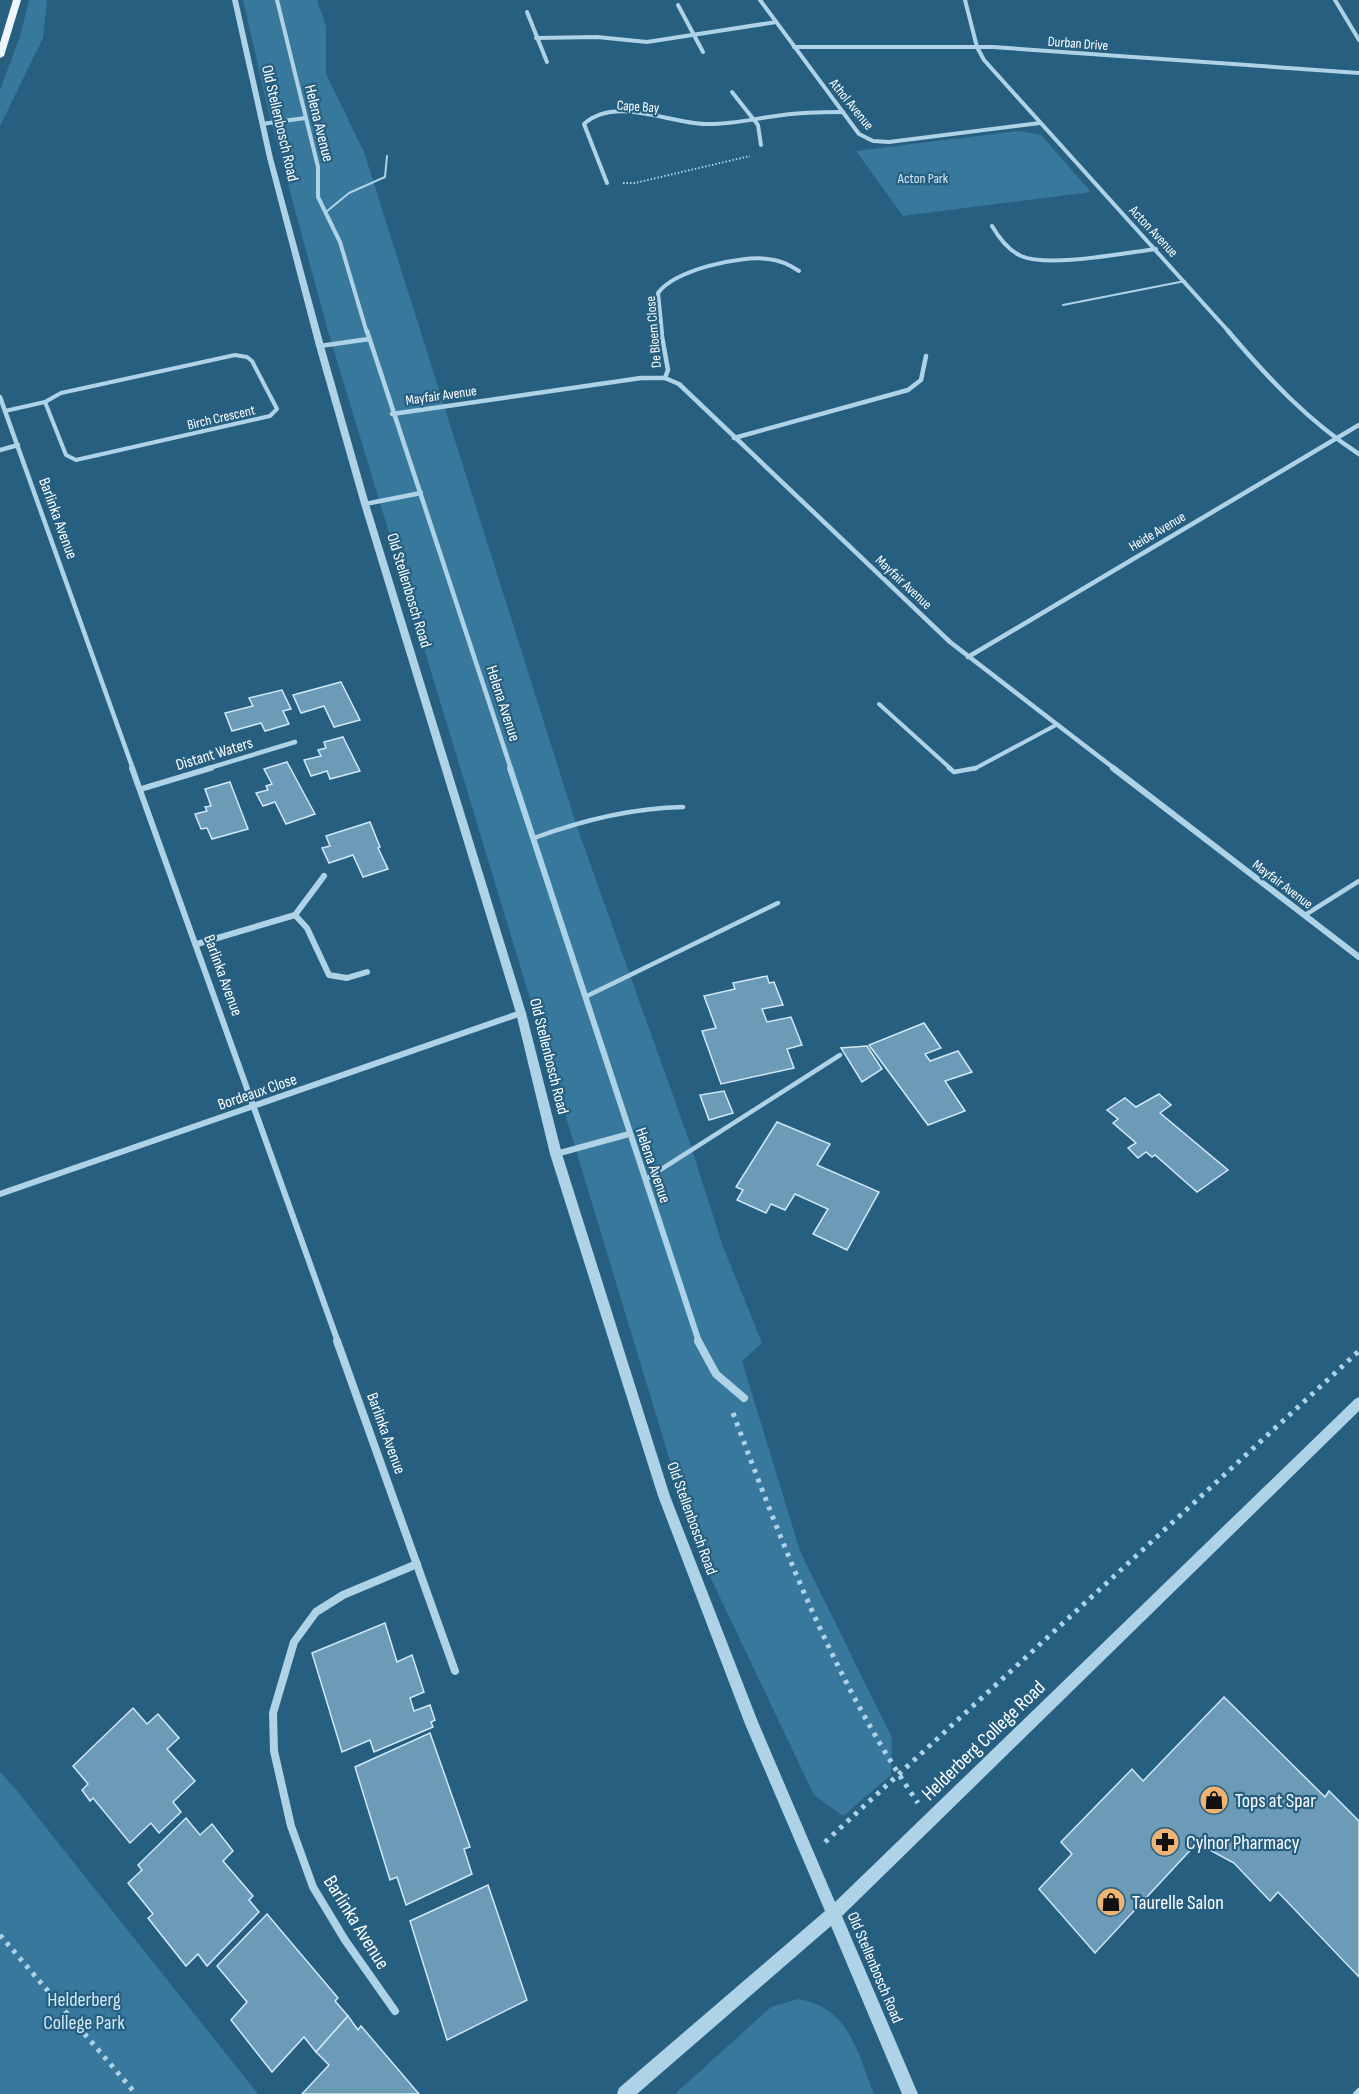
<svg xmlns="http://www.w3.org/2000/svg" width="1359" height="2094" font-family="'Sofia Sans Condensed',sans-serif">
<rect width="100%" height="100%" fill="#265f80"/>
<!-- green -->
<g fill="#37789c">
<path d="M29,0h18l-4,38 -43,88v-36l20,-53z"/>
<path d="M243,0h74l9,26v48l38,78 213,675 113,316 32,101 40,99 -20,18 58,190 92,187 -1,37 -48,41 -29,-21 -118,-248 -368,-1216 -59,-217z"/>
<path d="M1019,131l22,4 50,57 -188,24 -47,-65z"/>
<path d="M0,1772l17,19 241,303h-258z"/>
<path d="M798,1999c52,9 59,53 76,95h-199l96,-87z"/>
</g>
<!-- building -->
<g fill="#6b9bb6" stroke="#d1e8f5" stroke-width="1.5">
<path d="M341,682l19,38 -26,7 -10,-21 -23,7 -8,-18z"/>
<path d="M282,690l9,19 -8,2 6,13 -24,7 -4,-8 -29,8 -7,-18 28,-7 -4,-8z"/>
<path d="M343,737l17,34 -30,8 -3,-8 -16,5 -7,-16 17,-4 -3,-6 8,-2 -2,-6z"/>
<path d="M287,762l28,52 -29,10 -11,-22 -12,4 -7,-13 12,-3 -2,-4 6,-2 -8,-15z"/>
<path d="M230,782l18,47 -36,10 -5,-11 -6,1 -6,-15 12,-3 -2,-4 6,-1 -6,-17z"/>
<path d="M370,822l10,25 -2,1 10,21 -25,8 -10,-22 -24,8 -7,-15 8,-2 -4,-10z"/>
<path d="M767,976l2,7 5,-1 9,23 -21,4 5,13 24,-5 11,28 -15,4 7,19 -73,16 -19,-53 14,-3 -12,-32 31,-7 -2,-6z"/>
<path d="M924,1023l17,25 -16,6 5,7 28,-10 14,21 -27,9 20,30 -37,14 -59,-80z"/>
<path d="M867,1046l15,23 -20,13 -21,-34z"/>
<path d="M724,1091l9,22 -24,7 -9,-25z"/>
<path d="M1159,1094l12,11 -11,8 68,57 -31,22 -42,-37 -3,2 -6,-5 -8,6 -10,-10 8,-5 -23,-20 5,-4 -11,-9 18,-12 11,9z"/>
<path d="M777,1122l53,22 -13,21 62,27 -32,58 -34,-16 15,-25 -33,-15 -10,16 -14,-6 -5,9 -29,-13 6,-10 -7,-3z"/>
<path d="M385,1623l12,39 15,-7 12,37 -14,6 4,13 16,-6 5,15 -4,2 2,5 -59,25 -4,-12 -28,12 -30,-99z"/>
<path d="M1224,1697l101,100 4,-6 30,30v156l-81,-85 -8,9 -36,-38 -37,-20 -102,110 -56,-64 33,-35 -11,-12 71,-73 11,12z"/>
<path d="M133,1708l14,16 11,-10 21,24 -12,11 28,32 -22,21 8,10 -22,21 -8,-10 -21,20 -37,-45 -3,3 -8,-11 6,-6 -15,-18z"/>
<path d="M430,1733l40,114 -6,2 8,25 -66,31 -9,-28 -7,3 -35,-113z"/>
<path d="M186,1818l14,17 12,-11 21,27 -10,10 30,35 -4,4 10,12 -52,54 -9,-12 -12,12 -38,-48 5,-4 -25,-31 14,-13 -4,-5z"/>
<path d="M488,1885l39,115 -80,40 -37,-119z"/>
<path d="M267,1914l71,84 -3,3 13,15 -32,36 -12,-15 -32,35 -41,-52 16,-18 -30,-36z"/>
<path d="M348,2016l10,14 3,-4 58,68h-117l27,-29 -13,-13z"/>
</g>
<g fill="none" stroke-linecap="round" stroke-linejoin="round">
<!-- path-far1 -->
<path stroke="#aed2e6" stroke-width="2" stroke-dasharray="1.5 2" stroke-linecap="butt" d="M623,183h12l115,-27"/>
<!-- path -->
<g stroke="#aed2e6" stroke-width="5" stroke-dasharray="4 6" stroke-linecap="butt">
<path d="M733,1413c51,136 102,270 185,390"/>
<path d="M825,1842l534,-491"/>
<path d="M0,1935l136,159"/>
</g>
<!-- service-far3 -->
<g stroke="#aed2e6" stroke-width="2">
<path d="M326,212l23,-19 36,-16 2,-21"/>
<path d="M1063,305l122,-24"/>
</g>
<!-- service-far2 -->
<g stroke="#aed2e6" stroke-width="4">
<path d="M235,355l12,2 5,4 25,48 -7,7 -194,44 -10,-5 -21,-53 16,-9z"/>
<path d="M5,411l40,-9"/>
<path d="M879,704l72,65"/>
<path d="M974,769l82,-44"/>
</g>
<!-- service-far1 -->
<g stroke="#aed2e6" stroke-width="4.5">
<path d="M949,768l5,4 22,-4"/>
<path d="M534,838c49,-18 97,-30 149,-31"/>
<path d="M1305,915l54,-34"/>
<path d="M587,996l191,-93"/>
<path d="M646,1179l194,-124"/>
</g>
<!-- service -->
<path stroke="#aed2e6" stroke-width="6" d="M1356,2094l3,-3"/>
<!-- minor-far3 -->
<g stroke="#aed2e6" stroke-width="4">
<path d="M277,0l41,167v30l22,45 27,91"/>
<path d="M760,0l99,134 14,7 16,1 151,-19"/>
<path d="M965,0l12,47 7,13 246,273"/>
<path d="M1335,0l24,40"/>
<path d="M678,5l25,47"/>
<path d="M527,12l20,50"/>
<path d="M536,38l61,-1 50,5 129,-20"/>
<path d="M794,47h199l366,26"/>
<path d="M732,92l26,33 3,20"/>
<path d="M262,124l43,-6"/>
<path d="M607,183l-23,-59c31,-28 84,-1 121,0 26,1 52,-6 78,-9 20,-3 40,-3 60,-3"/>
<path d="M992,226c7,12 16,24 29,30 28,12 102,-3 135,-7"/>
<path d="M662,333l-4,-40c17,-23 82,-38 110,-34 12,1 22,6 31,12"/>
</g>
<!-- minor-far2 -->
<g stroke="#aed2e6" stroke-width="4.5">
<path d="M367,331l144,438"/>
<path d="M661,331l7,39 -3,8"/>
<path d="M1228,331c40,47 80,90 131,123"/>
<path d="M320,346l49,-7"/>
<path d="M0,397l133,372"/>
<path d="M392,414l249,-36h24l14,6 271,258 165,127"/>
<path d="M734,438l174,-48 13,-10 5,-24"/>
<path d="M0,450l18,-5"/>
<path d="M365,504l56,-11"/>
<path d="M968,657l391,-232"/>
<path d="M206,769l89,-27"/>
</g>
<!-- minor-far1 -->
<g stroke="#aed2e6" stroke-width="6">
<path d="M132,768l206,574"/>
<path d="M510,768l189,574"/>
<path d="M1113,768l246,189"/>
<path d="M141,789l70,-21"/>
<path d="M295,915l12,13 22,47 18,3 20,-6"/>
<path d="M197,944l98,-29 29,-39"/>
<path d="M556,1154l73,-20"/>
<path d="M0,1194l521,-181"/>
</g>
<!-- minor -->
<g stroke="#aed2e6" stroke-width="8">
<path d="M337,1341l118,330"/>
<path d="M698,1341l18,33 28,24"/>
<path d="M395,2011l-50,-71 -32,-53 -22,-61 -17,-75 -1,-38 21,-71 22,-30 27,-17 74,-31"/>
</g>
<!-- tertiary -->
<path fill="#aed2e6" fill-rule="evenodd" d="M232,0h6l35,158 51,188 45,158 157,509 36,141 108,342 88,226 77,180 520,-503 4,-2v14l-517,505 76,178h-16l-71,-168 -194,168h-20l2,-6 206,-177 -80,-187 -87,-228 -108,-342 -34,-141 -155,-509 -45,-158 -49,-188z"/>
<!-- primary -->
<path fill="#eff7fd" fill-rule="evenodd" d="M13,0h8l-17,56 -4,2v-15z"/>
</g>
<!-- icons -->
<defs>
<g id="shop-disc" transform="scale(1.5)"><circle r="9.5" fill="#efb473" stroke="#265f80"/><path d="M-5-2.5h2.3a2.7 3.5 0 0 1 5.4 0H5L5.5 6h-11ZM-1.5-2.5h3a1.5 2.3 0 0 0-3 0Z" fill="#111"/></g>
<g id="pharmacy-disc" transform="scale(1.5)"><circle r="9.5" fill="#efb473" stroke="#265f80"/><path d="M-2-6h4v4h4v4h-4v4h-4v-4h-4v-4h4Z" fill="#111"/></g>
</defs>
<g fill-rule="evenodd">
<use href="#shop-disc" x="1214" y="1800"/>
<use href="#pharmacy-disc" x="1165" y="1842"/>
<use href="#shop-disc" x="1111" y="1902"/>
</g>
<g text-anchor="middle" stroke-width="4.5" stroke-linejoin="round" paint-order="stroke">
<!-- far-street labels -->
<g font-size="14" fill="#fff" stroke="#265f80">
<text transform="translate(1078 43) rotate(4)" y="5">Durban Drive</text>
<text transform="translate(852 104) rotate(51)" y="5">Athol Avenue</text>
<text transform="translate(638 106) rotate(4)" y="5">Cape Bay</text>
<text transform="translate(1154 231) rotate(47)" y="5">Acton Avenue</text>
<text transform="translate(653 332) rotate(-95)" y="5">De Bloem Close</text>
<text transform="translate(441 395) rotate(-8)" y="5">Mayfair Avenue</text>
<text transform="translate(221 417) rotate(-13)" y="5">Birch Crescent</text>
<text transform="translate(1157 531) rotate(-31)" y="5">Heide Avenue</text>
<text transform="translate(904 582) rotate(43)" y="5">Mayfair Avenue</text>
<text transform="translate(1283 884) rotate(37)" y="5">Mayfair Avenue</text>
</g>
<!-- far-park labels -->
<g font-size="14" fill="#d1e8f5" stroke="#265f80">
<text x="923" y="183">Acton Park</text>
</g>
<!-- street labels -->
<g font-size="16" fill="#fff" stroke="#265f80">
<text transform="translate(281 123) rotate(77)" y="6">Old Stellenbosch Road</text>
<text transform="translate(320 123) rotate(76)" y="6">Helena Avenue</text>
<text transform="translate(59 518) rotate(70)" y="6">Barlinka Avenue</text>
<text transform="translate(410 590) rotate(73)" y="6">Old Stellenbosch Road</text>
<text transform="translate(504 703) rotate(72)" y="6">Helena Avenue</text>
<text transform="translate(214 753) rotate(-17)" y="6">Distant Waters</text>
<text transform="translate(224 975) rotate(70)" y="6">Barlinka Avenue</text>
<text transform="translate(550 1056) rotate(76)" y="6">Old Stellenbosch Road</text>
<text transform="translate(257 1091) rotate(-19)" y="6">Bordeaux Close</text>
<text transform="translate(654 1165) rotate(71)" y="6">Helena Avenue</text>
<text transform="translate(387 1433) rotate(70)" y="6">Barlinka Avenue</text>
<text transform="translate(693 1518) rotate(70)" y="6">Old Stellenbosch Road</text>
<text transform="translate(876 1967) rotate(67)" y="6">Old Stellenbosch Road</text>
</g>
<!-- near-street labels -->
<g font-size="20" fill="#fff" stroke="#265f80">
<text transform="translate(983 1740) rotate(-44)" y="7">Helderberg College Road</text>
<text transform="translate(357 1922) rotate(58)" y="7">Barlinka Avenue</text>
</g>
<!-- near-poi labels -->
<g font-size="20" fill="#fff" stroke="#265f80" text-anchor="start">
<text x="1235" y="1807">Tops at Spar</text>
<text x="1186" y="1849">Cylnor Pharmacy</text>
<text x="1132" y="1909">Taurelle Salon</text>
</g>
<!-- near-park labels -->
<g font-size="20" fill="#d1e8f5" stroke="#265f80">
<text x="84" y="2006">Helderberg<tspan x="84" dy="23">College Park</tspan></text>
</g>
</g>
</svg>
